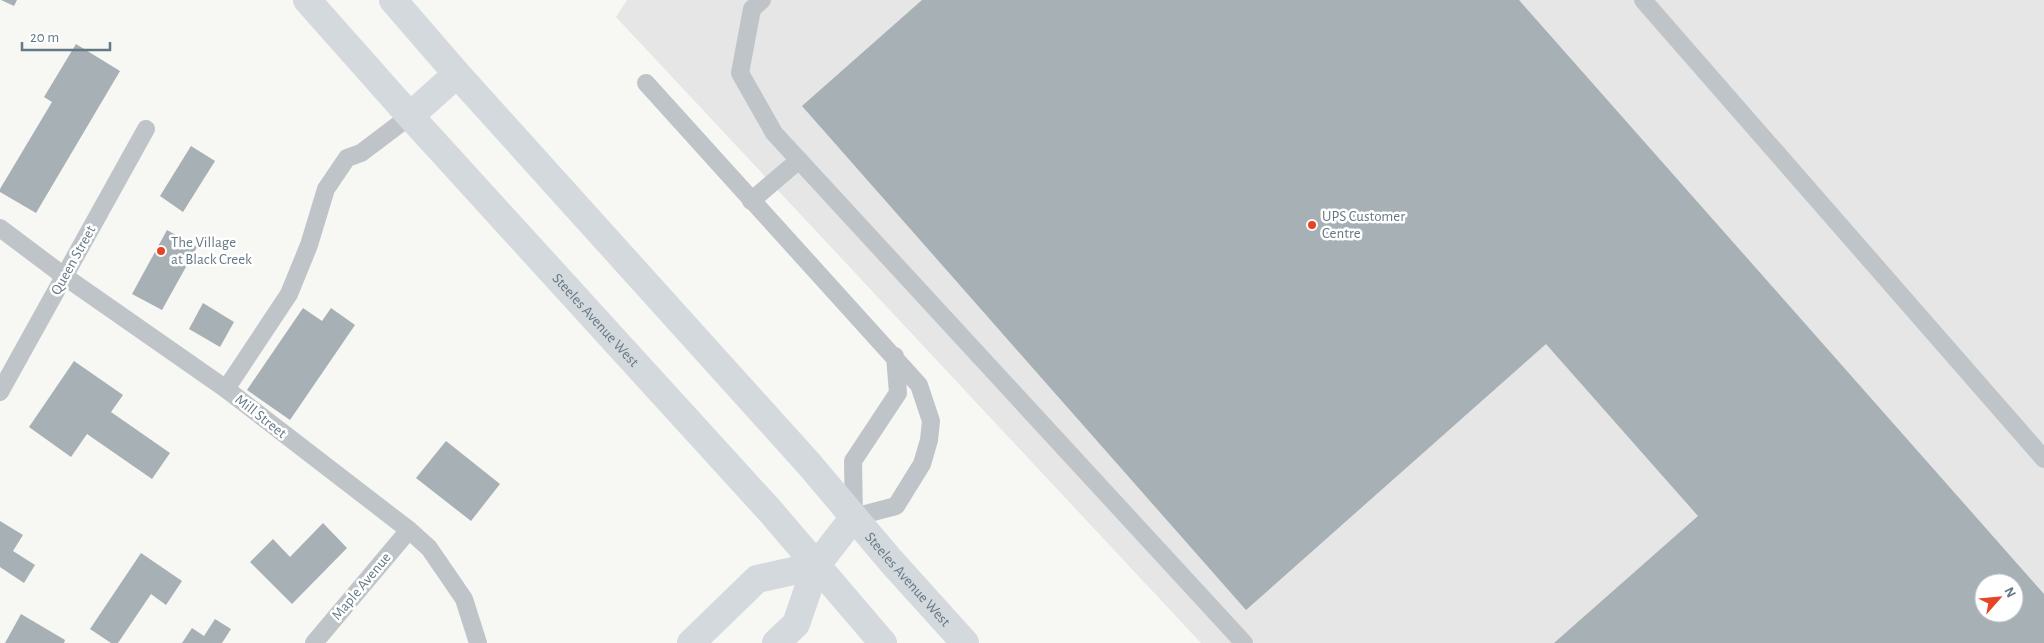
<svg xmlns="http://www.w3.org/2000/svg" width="2044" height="643" font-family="'Alegreya Sans',sans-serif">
<rect width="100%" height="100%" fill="#f7f7f4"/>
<!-- built -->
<path fill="#e5e6e5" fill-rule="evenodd" d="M627,0h1417v643h-843l-585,-626zM1984,583h30v30h-30z"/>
<!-- building -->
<g fill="#a7b0b5" fill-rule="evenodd">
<path d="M1,0h16l-3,6z"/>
<path d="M922,0h597l525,594v49h-490l144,-127 -152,-172 -300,266 -444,-504zM1984,583h30v30h-30z"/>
<path d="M76,44l44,27 -84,142 -36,-21v-3l52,-87 -8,-5z"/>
<path d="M191,146l24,15 -32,51 -23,-16z"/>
<path d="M167,230l30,17 -35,63 -30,-16z"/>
<path d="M203,303l31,19 -14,25 -31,-18z"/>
<path d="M303,308l19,13 9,-13 24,17 -65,95 -43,-30z"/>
<path d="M74,361l49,34 -12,17 59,41 -18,26 -65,-45 -16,23 -42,-30z"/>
<path d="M446,441l54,43 -29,37 -55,-43z"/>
<path d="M0,521l23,14 -10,16 22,14 -11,18 -24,-16z"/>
<path d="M323,523l24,25 -55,56 -42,-42 23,-23 17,18z"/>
<path d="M141,553l41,28 -16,24 -15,-11 -33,49h-7l-21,-14z"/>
<path d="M21,614l44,26 -1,3h-59z"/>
<path d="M215,619l16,10 -9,14h-40l10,-15 12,8z"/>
</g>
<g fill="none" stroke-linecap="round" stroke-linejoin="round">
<!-- lane -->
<g stroke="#bfc4c8" stroke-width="18">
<path d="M762,0l-10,9 -12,64 34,60 470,510"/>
<path d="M1643,0l401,459"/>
<path d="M646,83l273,302 12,36 -2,19 -7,24 -26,42 -42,11 -1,-56 45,-68 -3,-37"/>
<path d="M751,201l48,-41"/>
<path d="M0,228l64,48 162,113 183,141 20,18 35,51 14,44"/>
<path d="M226,389l63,-95 20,-49 17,-56 21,-31 14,-5 49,-37"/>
<path d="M0,392l146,-263"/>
<path d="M314,643l95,-113"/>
</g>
<!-- secondary -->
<g stroke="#d4d9dd" stroke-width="28">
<path id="s1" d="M307,0l103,116 361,396 112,131"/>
<path id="s2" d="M393,0l64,74 352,390 82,97 74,82"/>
<path d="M410,116l47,-42"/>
<path d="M691,643l66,-64 59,-13"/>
<path d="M776,643l20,-19 20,-58 38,-49"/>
</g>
</g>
<!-- markers -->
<g fill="#e64525" stroke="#fff" stroke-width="2">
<circle cx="1312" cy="225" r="5"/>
<circle cx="161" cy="251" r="5"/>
</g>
<g text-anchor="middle" stroke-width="5" stroke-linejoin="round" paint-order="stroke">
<!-- poi labels -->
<g font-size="15" fill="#657985" stroke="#fff" text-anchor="start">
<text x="1322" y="221">UPS Customer<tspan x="1322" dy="17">Centre</tspan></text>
<text x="171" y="247">The Village<tspan x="171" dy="17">at Black Creek</tspan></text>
</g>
<!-- street labels -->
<g font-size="15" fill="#657985" stroke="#fff">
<text transform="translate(73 260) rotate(-61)" y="5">Queen Street</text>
<text dy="5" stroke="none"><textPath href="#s1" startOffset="431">Steeles Avenue West</textPath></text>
<text transform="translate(261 416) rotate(38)" y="5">Mill Street</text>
<text dy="5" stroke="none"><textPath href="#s2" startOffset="775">Steeles Avenue West</textPath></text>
<text transform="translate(361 586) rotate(-50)" y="5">Maple Avenue</text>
</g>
</g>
<!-- north arrow -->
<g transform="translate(1999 598) rotate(63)"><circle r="24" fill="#ffffff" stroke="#c1c9ce"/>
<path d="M0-4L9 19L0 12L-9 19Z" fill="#e64525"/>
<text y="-8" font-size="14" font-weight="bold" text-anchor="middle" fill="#657985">N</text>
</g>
<!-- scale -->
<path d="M22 42v8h88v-8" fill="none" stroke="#657985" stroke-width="2.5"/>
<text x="30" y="42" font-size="15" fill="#657985" stroke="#ffffff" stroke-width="4" paint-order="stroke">20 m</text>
</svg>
